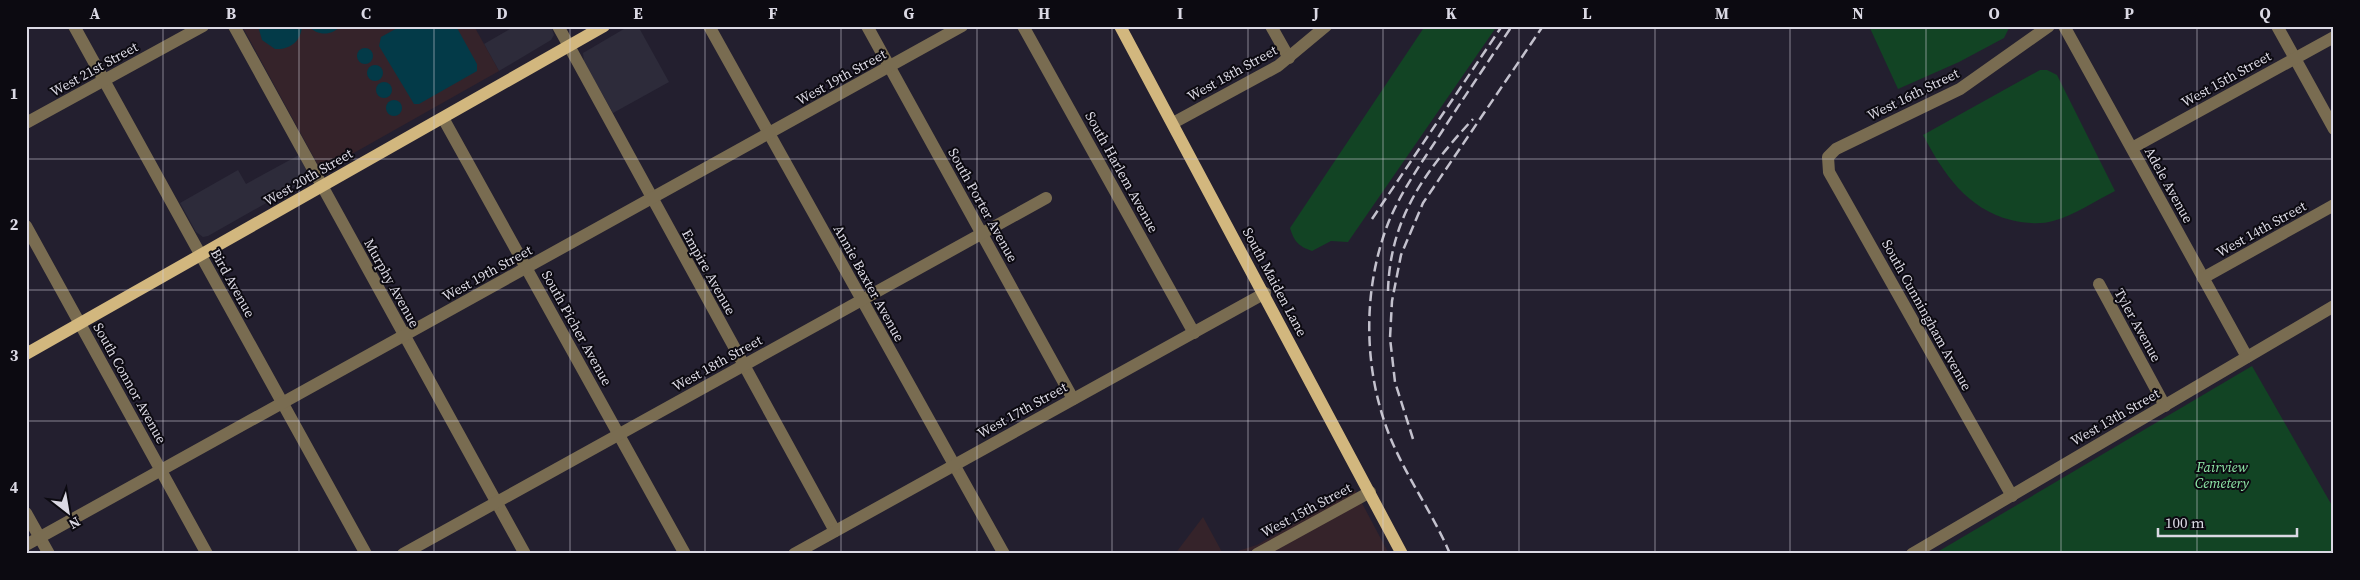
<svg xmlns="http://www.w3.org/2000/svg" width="2360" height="580" font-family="'Source Serif 4',serif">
<rect width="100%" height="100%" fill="#231f2f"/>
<!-- commercial -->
<g fill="#2d2b3a">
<path d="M515,26h36l3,9 -3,5 -52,31 -15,-27z"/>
<path d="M629,26h9l31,56 -56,31 -29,-51 -1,-9z"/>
<path d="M299,155l9,18v4l-3,4 -97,55 -5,1 -7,-5 -16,-29 58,-33 8,14z"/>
</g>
<!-- industrial -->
<g fill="#35232a">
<path d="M242,26h232l25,45 -170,96 -7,1 -4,-3z"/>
<path d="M1355,490l34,64h-161l29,-9z"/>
<path d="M1203,517l20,37h-48z"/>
</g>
<!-- green -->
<g fill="#124424">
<path d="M1425,26h72l-149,216 -17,-1 -19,10c-14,-5 -18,-10 -22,-23z"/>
<path d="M1869,26h139l1,2 -5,10 -45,24 -61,27z"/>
<path d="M2040,70h7l10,5 58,116c-20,10 -40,24 -62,30 -13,4 -29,2 -42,-1 -44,-11 -68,-47 -88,-85z"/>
<path d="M2252,366l82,143v45h-400z"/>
</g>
<!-- water -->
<g fill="#033a48">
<path d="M258,26h44c-1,16 -13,24 -27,23l-13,-9z"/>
<path d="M308,26h33c-10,10 -23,10 -33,0z"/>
<path d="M401,26h55l21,38v7l-58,33h-5l-35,-58 2,-9z"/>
<circle cx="365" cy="56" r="8"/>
<circle cx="375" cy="73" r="8"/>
<circle cx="384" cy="90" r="8"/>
<circle cx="394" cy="108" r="8"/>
</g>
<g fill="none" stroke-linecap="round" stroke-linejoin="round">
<!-- minor -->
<g stroke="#796c51" stroke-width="12">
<path d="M74,26l292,528"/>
<path d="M234,26l291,528"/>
<path d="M558,26l277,505"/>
<path d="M709,26l295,528"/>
<path d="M867,26l206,373"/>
<path d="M1023,26l171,307"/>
<path d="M1271,26l18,32"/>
<path d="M2064,26l183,331"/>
<path d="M2277,26l57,103"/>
<path d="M443,118l242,436"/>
<path d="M26,123l177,-97"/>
<path d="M1173,123l105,-57 48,-40"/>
<path d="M2132,148l202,-111"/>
<path d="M26,226l181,328"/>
<path d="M2203,278l131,-73"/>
<path d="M2099,284l66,122"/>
<path d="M2012,496l-183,-324 -1,-15 8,-8 124,-60 89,-63"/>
<path d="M26,513l23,41"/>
<path d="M26,545l936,-519"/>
<path d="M403,554l643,-356"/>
<path d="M794,554l471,-261"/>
<path d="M1257,554l113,-62"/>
<path d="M1912,554l422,-248"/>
</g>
<!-- major -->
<g stroke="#d2b77e" stroke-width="12">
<path d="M1120,26l282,528"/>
<path d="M26,354l578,-328"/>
</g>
<!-- rail -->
<g stroke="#c3c1cd" stroke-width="2.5" stroke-dasharray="10 5" stroke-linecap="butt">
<path d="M1372,219l130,-193"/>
<path d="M1388,291c2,-73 37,-120 85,-172"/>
<path d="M1413,439l-18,-57 -5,-44 2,-37 9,-46 22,-52 120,-177"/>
<path d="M1450,554c-18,-43 -47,-81 -63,-125 -24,-65 -24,-143 2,-208 13,-31 33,-59 52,-88 23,-36 47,-71 71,-107"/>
</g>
</g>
<!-- grid -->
<path fill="none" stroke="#dbd9e4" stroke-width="1" stroke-opacity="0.55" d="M163,26v528M299,26v528M434,26v528M570,26v528M705,26v528M841,26v528M977,26v528M1112,26v528M1248,26v528M1383,26v528M1519,26v528M1655,26v528M1790,26v528M1926,26v528M2061,26v528M2197,26v528M26,159h2308M26,290h2308M26,421h2308"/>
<g text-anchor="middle" stroke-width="4" stroke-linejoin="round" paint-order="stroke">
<!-- street labels -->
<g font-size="14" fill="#dbd9e4" stroke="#0c0a11">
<text transform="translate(94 69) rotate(-29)" y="5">West 21st Street</text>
<text transform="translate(1232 73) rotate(-29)" y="5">West 18th Street</text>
<text transform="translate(841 77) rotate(-29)" y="5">West 19th Street</text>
<text transform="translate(2226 79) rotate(-29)" y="5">West 15th Street</text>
<text transform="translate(1913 94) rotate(-26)" y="5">West 16th Street</text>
<text transform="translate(1122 172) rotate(61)" y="5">South Harlem Avenue</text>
<text transform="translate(308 177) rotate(-30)" y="5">West 20th Street</text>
<text transform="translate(2169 185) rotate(61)" y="5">Adele Avenue</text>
<text transform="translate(983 205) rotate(61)" y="5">South Porter Avenue</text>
<text transform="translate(2261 229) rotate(-29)" y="5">West 14th Street</text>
<text transform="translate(709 272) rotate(61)" y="5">Empire Avenue</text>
<text transform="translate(487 273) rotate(-29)" y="5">West 19th Street</text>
<text transform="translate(1275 282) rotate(62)" y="5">South Maiden Lane</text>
<text transform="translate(233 283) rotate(61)" y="5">Bird Avenue</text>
<text transform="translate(392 283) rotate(61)" y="5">Murphy Avenue</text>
<text transform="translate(869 283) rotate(61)" y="5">Annie Baxter Avenue</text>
<text transform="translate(1927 315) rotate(61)" y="5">South Cunningham Avenue</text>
<text transform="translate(2138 325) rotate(61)" y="5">Tyler Avenue</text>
<text transform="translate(577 328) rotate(61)" y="5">South Picher Avenue</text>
<text transform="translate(717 363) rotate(-29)" y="5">West 18th Street</text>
<text transform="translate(130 383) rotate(61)" y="5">South Connor Avenue</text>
<text transform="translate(1022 410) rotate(-29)" y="5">West 17th Street</text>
<text transform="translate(2115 417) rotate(-30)" y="5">West 13th Street</text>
<text transform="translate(1306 510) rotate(-28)" y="5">West 15th Street</text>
</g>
<!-- park labels -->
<g font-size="14" font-style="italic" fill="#90eaa9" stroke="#0c0a11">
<text x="2222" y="472">Fairview<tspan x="2222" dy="16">Cemetery</tspan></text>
</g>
</g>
<!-- border -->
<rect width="2360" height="580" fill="none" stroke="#0c0a11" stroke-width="55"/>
<!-- north arrow -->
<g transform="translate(68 512) rotate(149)" stroke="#0c0a11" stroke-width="4" paint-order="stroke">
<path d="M0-4L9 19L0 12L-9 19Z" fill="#dbd9e4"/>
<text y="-8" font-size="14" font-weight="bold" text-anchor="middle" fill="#dbd9e4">N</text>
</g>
<!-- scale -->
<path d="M2158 528v8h139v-8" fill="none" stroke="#dbd9e4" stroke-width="2.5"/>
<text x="2165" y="528" font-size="15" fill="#dbd9e4" stroke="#0c0a11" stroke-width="4" paint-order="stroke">100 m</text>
<rect x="28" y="28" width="2304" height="524" fill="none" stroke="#dbd9e4" stroke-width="2"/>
<g font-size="16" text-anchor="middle" font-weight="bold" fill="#dbd9e4">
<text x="95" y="19">A</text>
<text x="231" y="19">B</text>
<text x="366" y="19">C</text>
<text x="502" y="19">D</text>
<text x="638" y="19">E</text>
<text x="773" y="19">F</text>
<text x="909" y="19">G</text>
<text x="1044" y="19">H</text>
<text x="1180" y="19">I</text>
<text x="1316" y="19">J</text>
<text x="1451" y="19">K</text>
<text x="1587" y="19">L</text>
<text x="1722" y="19">M</text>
<text x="1858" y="19">N</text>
<text x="1994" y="19">O</text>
<text x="2129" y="19">P</text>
<text x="2265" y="19">Q</text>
<text x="14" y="99">1</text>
<text x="14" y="230">2</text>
<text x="14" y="361">3</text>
<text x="14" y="493">4</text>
</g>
</svg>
